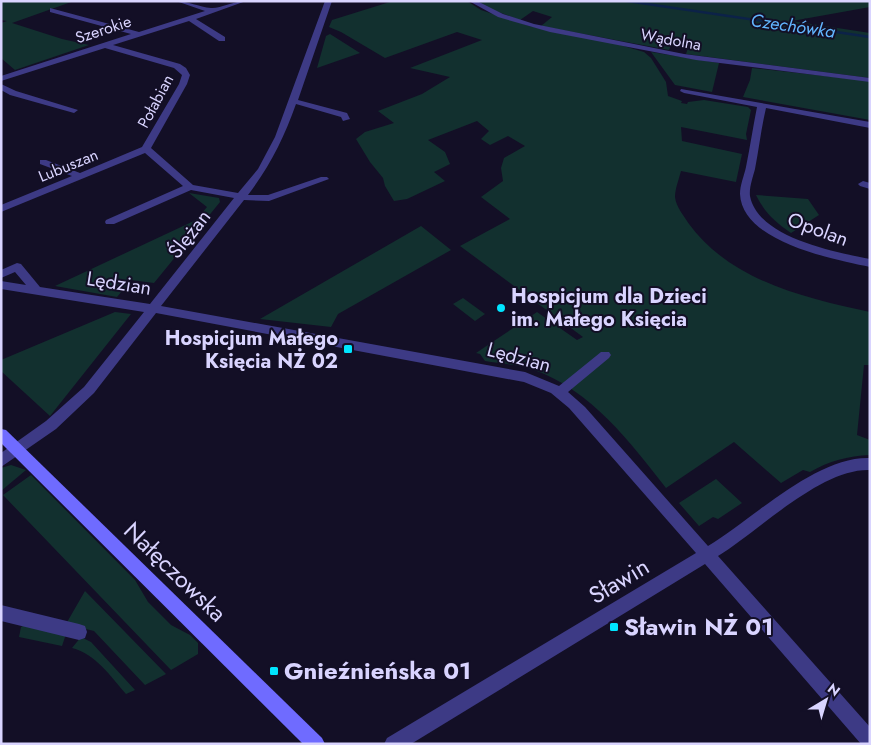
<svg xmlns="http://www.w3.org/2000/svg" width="871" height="745" font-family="Jost,sans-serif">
<rect width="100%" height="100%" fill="#130f26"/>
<!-- green -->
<g fill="#12302f">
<path d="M1,1h73l-62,22 50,16 27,6 -74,25 -14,-12v-35l6,-2 -6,-1z"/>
<path d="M393,1h74l14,9 48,16 81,16 34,10 7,6 15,24 2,14 14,5 -1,2 6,1 1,-2 16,-2 44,7 3,3 -5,24 1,6 -66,-13 1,14 60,13 -6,28 -55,-11c-2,8 -6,18 -6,26 1,10 9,19 14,27 42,57 116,74 181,88v53h-6l-7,70 13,5v15c-22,1 -41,6 -60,17l-7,-2 -22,13 -47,-41 -68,46c-36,-46 -75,-98 -132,-118 -15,-6 -33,-6 -49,-9l-5,-7 -4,-1 61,-41 40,28 6,-3 -123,-91 50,-27 -29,-22 22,-16 -2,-13 3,-10 21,-12 -17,-10 -18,9 -9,-6 8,-8 -12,-10 -49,19 17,12 5,12 -16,8 11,9 -38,18 -13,2 -9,-15 -2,-8 -13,-16 -14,-23 9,-7 29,-9 -16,-12 44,-17 28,-17 -40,-9 72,-28 -25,-8 -72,26 -44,-26 -12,-5 3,-7z"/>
<path d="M477,1h393v6l-78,14 78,12v45l-184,-24 3,-9 -17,-2 -3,7 -128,-24 11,-9 -19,-6 -13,9 -35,-13z"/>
<path d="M330,34l30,19 -43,15 9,-32z"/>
<path d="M651,52l68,11 -7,29 -37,-7z"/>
<path d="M752,68l118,13v39l-127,-23 7,-17z"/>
<path d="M189,193l30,5 1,4 -66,81 -23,-3 -14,17 -62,-11 141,-66 11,-13z"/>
<path d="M756,195l52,4 11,16 -28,18c-16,-11 -26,-20 -35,-38z"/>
<path d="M421,226l30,24 -113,64 -7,13 -71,-8z"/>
<path d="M463,298l22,16 -10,7 -22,-17z"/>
<path d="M115,312l16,2 -81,102 -49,-45v-11z"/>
<path d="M11,465l15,5 -25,21v-23z"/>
<path d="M31,475l104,105 13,22 23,23 19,10 8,8v11l-27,16 -168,-175z"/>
<path d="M716,479l26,24 -24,16 -5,-2 -14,9 -20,-23z"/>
<path d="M85,591l81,83 -21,11 -51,-54 -28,-7z"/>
<path d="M27,624l39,10 -4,12 -43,-9 2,-10z"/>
<path d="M81,637l10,5 44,48 -9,4c-16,-18 -30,-40 -54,-46z"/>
</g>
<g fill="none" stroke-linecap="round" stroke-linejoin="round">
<!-- stream -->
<path stroke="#0c2248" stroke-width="2.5" d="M627,1l243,36"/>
<!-- minor -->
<g fill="#3d3a85" fill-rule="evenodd">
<path d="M176,1c12,0 23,6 35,7 8,1 23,-7 35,-7l-50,18 29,18v4h-6l-30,-20 -76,24 67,19 6,4 4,7 -3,9 -36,64 42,37 45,8 20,-24 17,-32 50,-136h7l-34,99 49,13 3,6 -7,2 -2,-4 -45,-13c-12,34 -26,62 -48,91h20l53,-18h6l2,2 -60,22 -25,-1 -83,106 364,66 34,14 42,-34h8l2,3 -2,3 -41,34 17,15 123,139c45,-27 108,-90 162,-88v12c-49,-2 -111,61 -152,86l152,171v17h-9l-156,-180 -294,180h-27l3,-6 309,-185 -127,-145 -18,-15 -27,-11 -368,-69 -62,80 -38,36 -55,38v-14l45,-32 38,-34 60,-75 -143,-23v-8l25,4 -11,-13 -14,6v-8l16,-7 4,1 19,23 110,17 84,-106 -43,-8 -77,34h-8l-1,-2 1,-2 77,-34 -38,-33 -144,59v-7l71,-29 -32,-12v-4h6l34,13 62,-26 37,-63 3,-9 -8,-7 -69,-20 -104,33v-5l130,-42 -81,-22v-4l89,24 66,-21z"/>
<path d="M469,1h8l26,13 31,10 150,30 186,24v4l-174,-22 -146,-28 -52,-15z"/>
<path d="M1,84l15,7 62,19 -4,3 -64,-18 -9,-5z"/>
<path d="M681,89l189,33v6l-104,-20c-5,21 -7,41 -11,61 -2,8 -6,18 -5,27 8,42 85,56 120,63v8c-37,-8 -128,-25 -130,-73 0,-9 4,-18 6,-27 4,-20 7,-40 11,-60l-73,-14 -4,-2z"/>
<path d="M863,181l7,2v6l-10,-3 -2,-2z"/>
<path d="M1,605l78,19 6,2 2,6 -2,6 -6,2 -78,-19z"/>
</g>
<!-- secondary -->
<path fill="#6f6bff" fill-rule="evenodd" d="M1,429l5,1 316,308 3,6h-22l-302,-301z"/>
</g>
<!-- markers -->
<g fill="#00e5ff" stroke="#130f26" stroke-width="2">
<circle cx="501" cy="308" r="5"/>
<rect x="343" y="344" width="10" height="10" rx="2.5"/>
<rect x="609" y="622" width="10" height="10" rx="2.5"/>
<rect x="269" y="666" width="10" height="10" rx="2.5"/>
</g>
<g text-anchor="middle" stroke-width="4" stroke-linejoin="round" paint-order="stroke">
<!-- far-street labels -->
<g font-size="16" fill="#d9d4ff" stroke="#130f26">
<text transform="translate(103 29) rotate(-18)" y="6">Szerokie</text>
<text transform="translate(671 39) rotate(10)" y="6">Wądolna</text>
<text transform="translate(155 101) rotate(-62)" y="6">Połabian</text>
<text transform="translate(68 165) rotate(-22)" y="6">Lubuszan</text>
</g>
<!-- far-water labels -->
<g font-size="18" font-style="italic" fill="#62b6ff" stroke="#130f26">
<text transform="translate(793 26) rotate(8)" y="6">Czechówka</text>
</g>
<!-- street labels -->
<g font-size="20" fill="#d9d4ff" stroke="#130f26">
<text transform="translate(818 229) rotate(20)" y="7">Opolan</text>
<text transform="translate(189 234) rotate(-52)" y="7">Ślężan</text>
<text transform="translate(119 283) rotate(9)" y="7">Lędzian</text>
<text transform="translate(519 357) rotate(15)" y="7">Lędzian</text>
</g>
<!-- poi labels -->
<g font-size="20" font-weight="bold" fill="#d9d4ff" stroke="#130f26" text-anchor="start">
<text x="511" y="303">Hospicjum dla Dzieci<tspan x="511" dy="23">im. Małego Księcia</tspan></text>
<text x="338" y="345" text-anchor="end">Hospicjum Małego<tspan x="338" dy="23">Księcia NŻ 02</tspan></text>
</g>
<!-- near-street labels -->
<g font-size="24" fill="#d9d4ff" stroke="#130f26">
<text transform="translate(175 572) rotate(44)" y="8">Nałęczowska</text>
<text transform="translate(619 581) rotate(-31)" y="8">Sławin</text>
</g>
<!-- near-poi labels -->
<g font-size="24" font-weight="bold" fill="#d9d4ff" stroke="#130f26" text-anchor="start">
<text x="624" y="635">Sławin NŻ 01</text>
<text x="284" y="679">Gnieźnieńska 01</text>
</g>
</g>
<!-- border -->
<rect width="871" height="745" fill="none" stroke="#d9d4ff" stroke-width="5"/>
<!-- north arrow -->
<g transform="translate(826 700) rotate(38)" stroke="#130f26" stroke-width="4" paint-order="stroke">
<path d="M0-4L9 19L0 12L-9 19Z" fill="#d9d4ff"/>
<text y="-8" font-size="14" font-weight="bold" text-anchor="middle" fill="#d9d4ff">N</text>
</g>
</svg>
